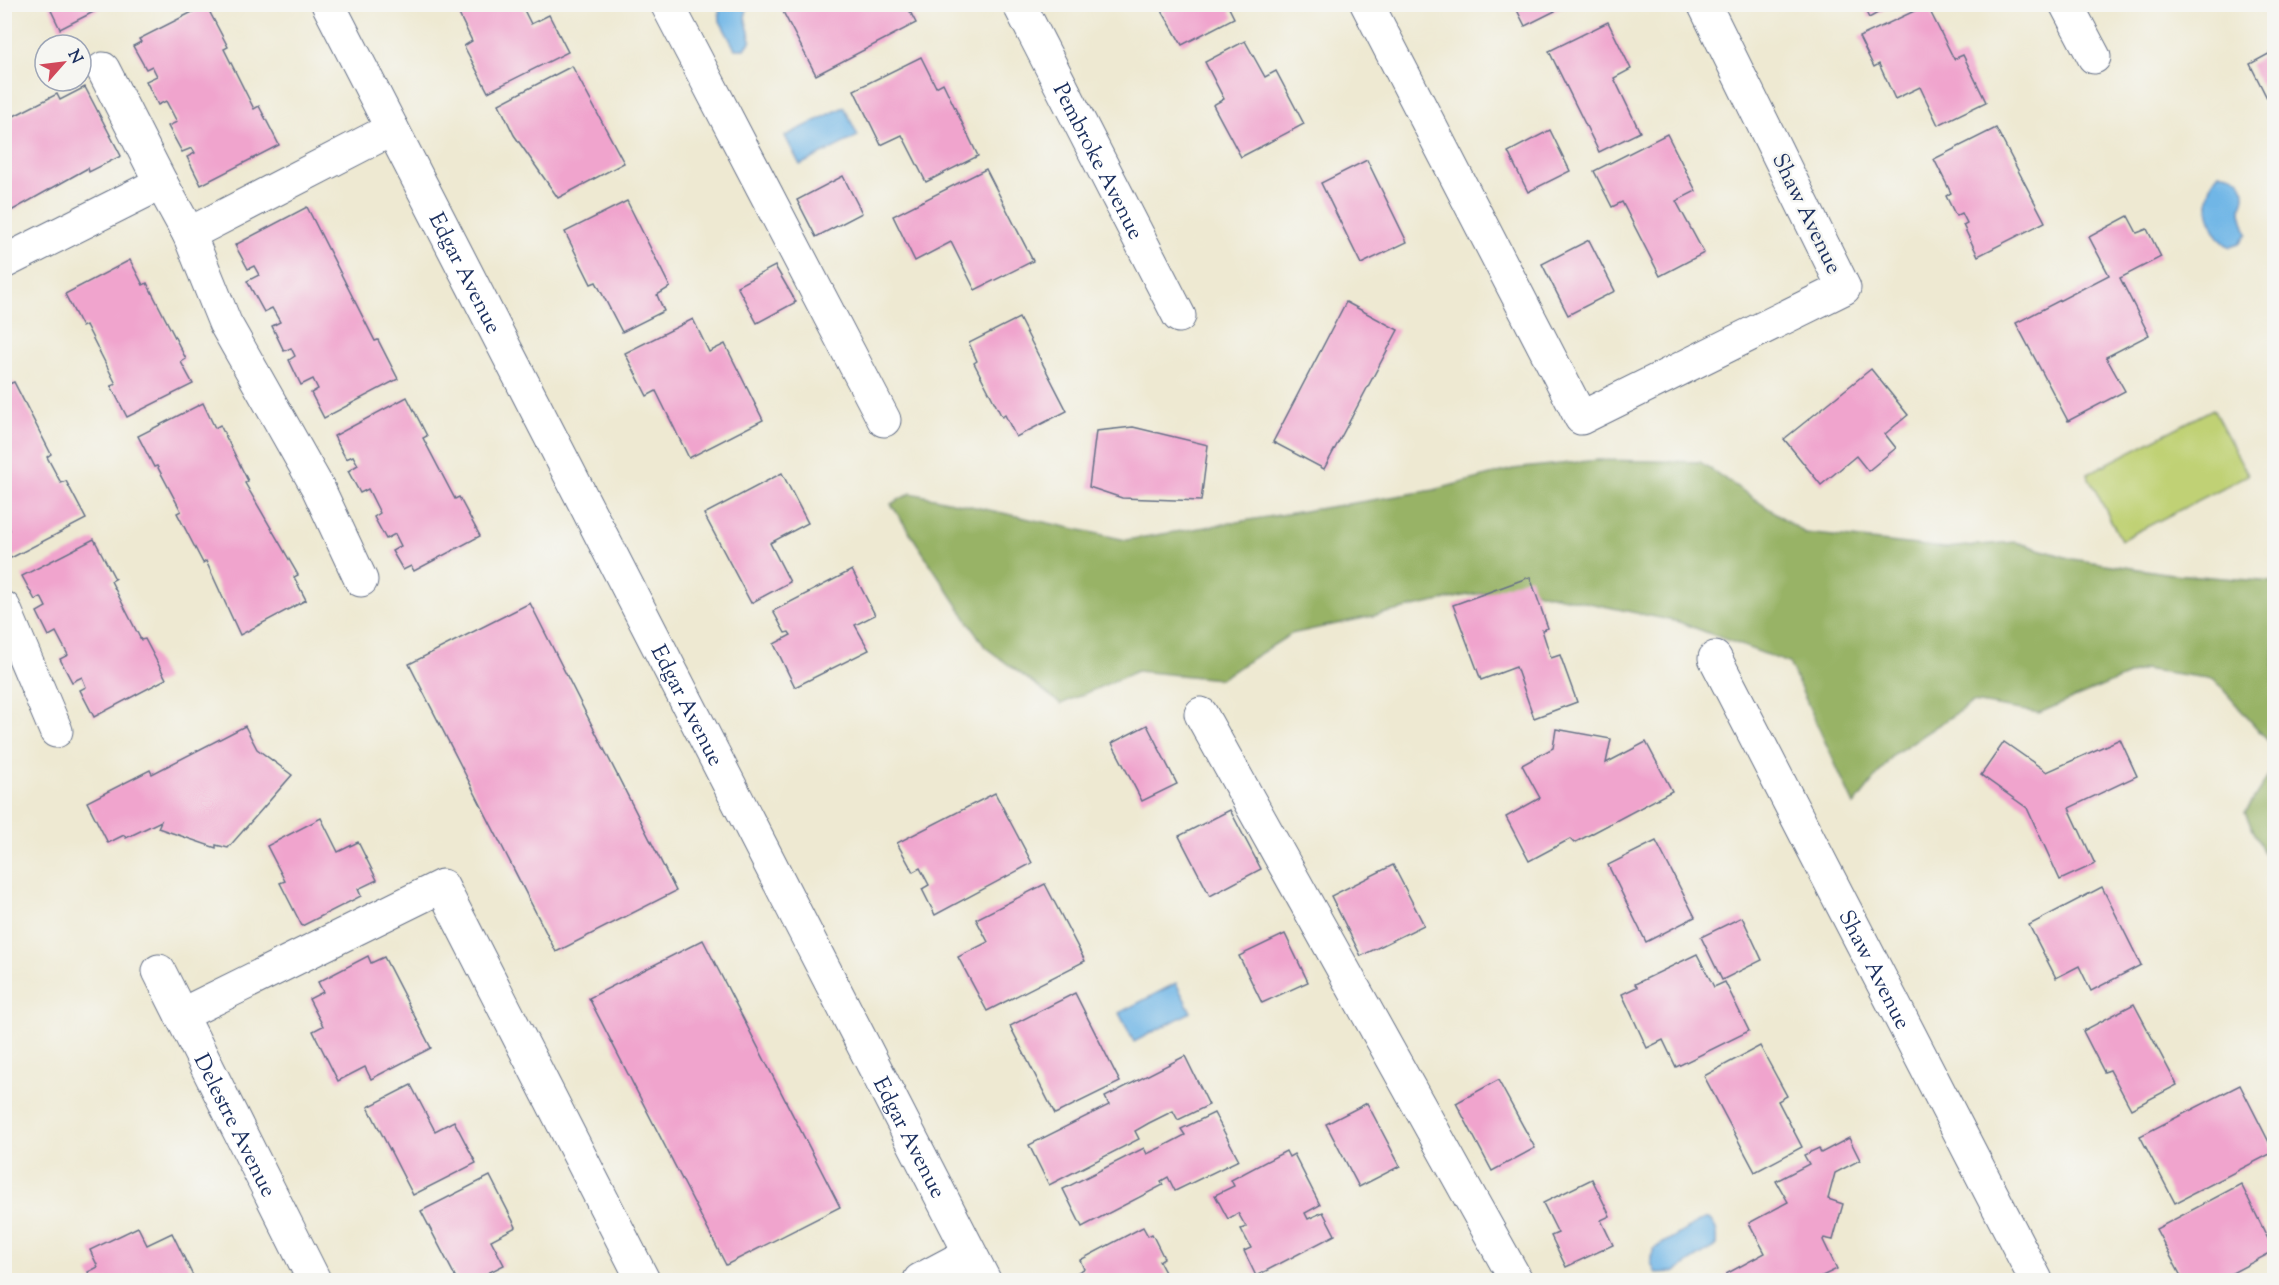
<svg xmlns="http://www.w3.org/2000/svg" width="2279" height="1285" font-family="'Sorts Mill Goudy',serif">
<rect width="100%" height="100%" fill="#f6f6f2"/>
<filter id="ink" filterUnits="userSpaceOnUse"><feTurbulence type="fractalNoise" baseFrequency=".0167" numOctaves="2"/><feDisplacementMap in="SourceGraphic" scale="12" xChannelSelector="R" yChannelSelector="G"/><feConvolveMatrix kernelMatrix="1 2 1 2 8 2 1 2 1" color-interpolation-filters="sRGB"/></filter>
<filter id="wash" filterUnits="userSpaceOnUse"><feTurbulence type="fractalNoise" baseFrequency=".008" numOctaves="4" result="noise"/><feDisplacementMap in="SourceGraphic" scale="24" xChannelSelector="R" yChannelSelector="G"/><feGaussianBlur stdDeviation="1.35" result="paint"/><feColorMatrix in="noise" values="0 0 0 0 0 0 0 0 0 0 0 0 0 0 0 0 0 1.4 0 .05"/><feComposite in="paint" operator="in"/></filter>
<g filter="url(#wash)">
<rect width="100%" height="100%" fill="#eee9d2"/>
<!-- green -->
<path fill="#c0d174" stroke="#6e8069" stroke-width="1.5" d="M2213,409l35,66 -127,65 -34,-66z"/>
<!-- forest -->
<g fill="#98b366" stroke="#5a7162" stroke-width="1.5">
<path d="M1598,460l102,2 105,71 140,15 71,-6 56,17 100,15 102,8v166l-60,-69 -71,-10 -104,44 -66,-11 -79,52 -40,51 -65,-142 -110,-41 -156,-33 -55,6 -177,39 -71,45 -83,-8 -76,33 -76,-57 -94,-143 20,-11 215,47 308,-50 79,-21z"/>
<path d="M2274,767v99l-6,-5 -23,-48z"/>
</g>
<!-- water -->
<g fill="#6fb6e6" stroke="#4572a2" stroke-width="1.5">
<path d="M719,5h29l-3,12 6,23 -6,9h-10l-15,-28z"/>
<path d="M844,107l14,29 -58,29 -15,-29z"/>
<path d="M2219,173c14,0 25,6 25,22 0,5 -3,10 -3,15 0,7 4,16 6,24l-8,10 -9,3c-23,-13 -30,-55 -11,-74z"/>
<path d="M1176,983l15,29 -57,30 -15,-29z"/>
<path d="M1704,1219h5c8,8 9,15 8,26l-42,27 -19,1c-6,-10 -7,-15 -1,-25z"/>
</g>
<g id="blocks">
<!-- building -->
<g fill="#f0a4cd">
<path d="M48,4h61l-49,25z"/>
<path d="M454,4h67l10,20 18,-9 19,37 -80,40 -24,-46 8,-5z"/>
<path d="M779,4h127l10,19 -100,52z"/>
<path d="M1158,4h69l7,14 -52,27z"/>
<path d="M1514,4h55l-44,22z"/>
<path d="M1862,4h32l-25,14z"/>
<path d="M206,5l22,42 -4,2 30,60 5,-3 20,39 -78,40 -14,-28 8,-4 -3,-5 -10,4 -14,-26 9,-4 -11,-21 -8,4 -12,-24 11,-5 -5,-10 -6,3 -13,-23 8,-4 -2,-3z"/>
<path d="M1927,5l27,54 9,-4 23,47 -48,23 -18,-38 -25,12 -16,-35 -5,3 -15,-30z"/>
<path d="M1608,22l23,47 -17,9 26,54 -41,20 -50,-101z"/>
<path d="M1245,41l20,36 11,-6 28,53 -63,33 -28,-52 11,-6 -19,-37z"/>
<path d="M2274,51v43l-7,4 -17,-34z"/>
<path d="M921,57l15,30 7,-4 35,73 -52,26 -24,-47 -21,10 -27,-55z"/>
<path d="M572,66l52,97 -66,35 -44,-63 -15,-31z"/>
<path d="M85,87l36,69 -32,16 -1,-4 -84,47v-94l53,-27 3,6z"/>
<path d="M1996,128l49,94 -67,34 -15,-31 4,-2 -5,-10 -6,3 -10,-20 5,-3 -17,-34z"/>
<path d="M1550,130l20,41 -42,21 -20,-40z"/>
<path d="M1667,134l29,57 -20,10 28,52 -44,23 -38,-74 -10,5 -18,-36z"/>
<path d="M1367,160l40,82 -46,22 -40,-81z"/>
<path d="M986,169l47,92 -58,29 -24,-48 -36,19 -22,-45z"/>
<path d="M843,176l19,37 -46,24 -19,-37z"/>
<path d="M627,201l43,86 -13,8 7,16 -42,21 -26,-50 -5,2 -26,-52z"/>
<path d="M307,207l68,134 3,-1 20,39 -74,39 -13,-25 7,-4 -5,-10 -12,6 -12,-25 6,-4 -4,-8 -7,3 -12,-25 8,-4 -8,-14 -8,4 -17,-31 12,-6 -5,-9 -6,3 -13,-24z"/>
<path d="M2128,216l9,17 10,-4 14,28 -41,21 29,57 -43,22 19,34 -57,30 -52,-98 93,-48 -20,-38z"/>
<path d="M1589,240l26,51 -47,24 -26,-51z"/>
<path d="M130,260l13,25 4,-2 39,76 -5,3 12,22 -66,33 -16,-31 5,-2 -30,-59 -4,2 -17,-33z"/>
<path d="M775,266l21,36 -39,21 -20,-37z"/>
<path d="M1346,302l52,28 -74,139 -51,-27z"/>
<path d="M1019,318l48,93 -51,26 -11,-22 -3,2 -28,-54 3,-2 -8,-18z"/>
<path d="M693,319l16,33 16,-8 38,76 -74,38 -33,-67 -9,5 -22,-43z"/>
<path d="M1871,369l37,46 -23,19 11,14 -28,23 -12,-15 -35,29 -37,-46z"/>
<path d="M4,375l5,9 5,-2 37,72 -4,3 14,26 5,-2 20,38 -75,39 -7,-14v-11l6,-3 -6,-10z"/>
<path d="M407,397l20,39 -4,2 32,61 4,-2 21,39 -66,35 -3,-5 -8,4 -11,-19 9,-5 -6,-12 -9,5 -12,-22 6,-4 -12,-24 -8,4 -12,-22 10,-6 -5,-9 -7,3 -12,-23z"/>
<path d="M203,403l12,25 5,-3 28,56 -3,2 53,92 -4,2 12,23 -66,35 -34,-74 -3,2 -26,-50 4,-2 -24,-45 -3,1 -16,-31z"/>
<path d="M1133,427l75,18 -7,56 -79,-3 -33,-11 7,-56z"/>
<path d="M782,473l26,50 -38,20 20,39 -39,21 -47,-89z"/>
<path d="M94,539l21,40 -4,2 30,59 4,-1 21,40 -72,38 -14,-27 6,-3 -4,-10 -10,5 -12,-23 8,-4 -12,-23 -7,4 -12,-24 9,-5 -5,-10 -6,3 -13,-24z"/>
<path d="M852,570l23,45 -20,10 14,25 -74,37 -21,-43 17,-9 -2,-3 -4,1 -12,-22z"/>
<path d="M1530,577l18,51 -6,2 9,28 9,-3 17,47 -43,16 -18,-51 -35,13 -28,-75z"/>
<path d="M530,603l146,288 -120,61 -147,-288z"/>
<path d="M1147,725l30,59 -35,17 -30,-58z"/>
<path d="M245,726l12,23 35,26 -64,73 -12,-3v3l-58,-20 3,-7 -35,17 -2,-3 -16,8 -21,-41 63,-32 2,4z"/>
<path d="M1556,729l55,10 -5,24 40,-21 26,49 -98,52 -4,-4 -41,22 -23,-44 34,-19 -18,-33 31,-17z"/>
<path d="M2120,739l17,37 -68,32 26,56 -35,16 -33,-72 -46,-33 23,-33 43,30z"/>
<path d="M995,793l37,70 -97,52 -13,-26 7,-4 -9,-17 -7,4 -16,-29z"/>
<path d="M1230,810l31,59 -51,27 -31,-60z"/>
<path d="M321,818l17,34 20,-10 19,38 -19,9 3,7 -59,30 -22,-43 5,-2 -18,-35z"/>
<path d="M1656,841l39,76 -49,25 -38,-77z"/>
<path d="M1393,865l31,60 -63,31 -30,-60z"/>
<path d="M1045,884l40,77 -98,50 -29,-54 30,-15 -12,-23z"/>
<path d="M2102,887l39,78 -50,26 -12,-25 -23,12 -27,-53z"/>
<path d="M1742,917l20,43 -40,20 -21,-43z"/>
<path d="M1285,934l23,48 -46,21 -23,-47z"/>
<path d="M703,940l137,267 -114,58 -137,-267z"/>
<path d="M1697,954l17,33 11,-5 24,49 -73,36 -13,-27 -16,8 -25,-54 15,-7 -2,-3z"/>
<path d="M368,956l3,7 13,-6 47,91 -60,31 -6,-12 -27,14 -25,-50 10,-5 -14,-27 14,-7 -5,-10z"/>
<path d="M1075,993l45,89 -65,32 -45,-88z"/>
<path d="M2134,1004l43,81 -46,24 -21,-39 -6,2 -21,-41z"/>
<path d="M1760,1046l27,50 -9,5 24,46 -47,25 -51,-96z"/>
<path d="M1185,1056l24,49 -31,15 -5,-9 -24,12 -14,8 4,8 -90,46 -20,-40 80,-40 -4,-8z"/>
<path d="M1498,1080l37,68 -43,23 -36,-68z"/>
<path d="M411,1085l24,46 19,-10 22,42 -63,32 -45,-88z"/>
<path d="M2240,1085l34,67 -99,51 -35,-67z"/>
<path d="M1367,1103l33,63 -41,21 -33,-63z"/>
<path d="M1214,1113l25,47 -64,31 -7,-14 -7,4 2,4 -81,42 -19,-38 81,-41 3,6 15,-7 23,-12 -4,-6z"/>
<path d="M1849,1138l11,22 -25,13 -7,26 15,5 -10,36 -9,-2 -1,2 14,29 -23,11h-84l-4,-6 39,-21 -16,-30 39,-21 -12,-21 33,-17 -5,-9 15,-7 2,5z"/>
<path d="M1286,1151l3,6 5,-3 26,51 -15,8 3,6 15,-7 12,23 -79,41 -12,-25 7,-3 -10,-19 5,-2 -8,-14 -10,6 -13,-24 19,-9 -3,-6z"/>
<path d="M490,1176l26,51 -25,13 13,25 -30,15h-17l-36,-69z"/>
<path d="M1592,1179l18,37 -9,4 12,25 -47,22 -15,-31 7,-3 -15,-30z"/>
<path d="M2241,1184l33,67 -55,29h-36l-27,-51z"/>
<path d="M138,1227l9,18 25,-12 23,47h-103l-4,-8 10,-5 -8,-17z"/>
<path d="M1143,1227l5,9 4,-2 12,24 -5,3 10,19h-89l-4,-7 8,-4 -4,-9z"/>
</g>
</g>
</g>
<g filter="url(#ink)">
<use href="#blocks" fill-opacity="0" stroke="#657087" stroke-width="1.5"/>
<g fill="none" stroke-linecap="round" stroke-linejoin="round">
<!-- minor casing -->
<g stroke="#657087" stroke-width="35">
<g id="minor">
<path id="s1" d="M328,4l656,1276"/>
<path d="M667,4l217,416"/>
<path id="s2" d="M1019,4l160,312"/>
<path d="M1367,4l214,414 263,-130 -140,-284"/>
<path d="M2066,4l28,53"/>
<path d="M103,69l58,114"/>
<path d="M189,234l36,89 93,165 43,92"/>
<path d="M4,262l157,-79 28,51 203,-105"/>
<path d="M4,608l52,123"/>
<path id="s3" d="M1715,658l321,622"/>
<path d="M1201,714l315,566"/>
<path id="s4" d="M159,971l155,309"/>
<path d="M181,1015l261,-129 201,394"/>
<path d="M920,1280l49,-26"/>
</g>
</g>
<!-- minor -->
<use href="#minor" stroke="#fff" stroke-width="33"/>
</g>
</g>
<g text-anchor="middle" stroke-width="5" stroke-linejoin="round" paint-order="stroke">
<!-- street labels -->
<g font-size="22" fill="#1b2f5e" stroke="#f6f6f2">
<text dy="8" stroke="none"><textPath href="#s2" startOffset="176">Pembroke Avenue</textPath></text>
<text transform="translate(1808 213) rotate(64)" y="8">Shaw Avenue</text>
<text dy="8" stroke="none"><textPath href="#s1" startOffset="302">Edgar Avenue</textPath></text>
<text dy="8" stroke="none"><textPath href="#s1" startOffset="788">Edgar Avenue</textPath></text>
<text dy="8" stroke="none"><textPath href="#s3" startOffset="350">Shaw Avenue</textPath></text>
<text dy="8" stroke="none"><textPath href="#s4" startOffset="172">Delestre Avenue</textPath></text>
<text dy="8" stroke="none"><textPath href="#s1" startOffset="1274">Edgar Avenue</textPath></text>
</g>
</g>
<!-- margin -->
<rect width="2279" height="1285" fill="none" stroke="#f6f6f2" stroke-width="24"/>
<!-- north arrow -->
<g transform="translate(63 63) rotate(62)"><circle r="28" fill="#f6f6f2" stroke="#9ea6b7" stroke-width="1.5"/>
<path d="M0-4.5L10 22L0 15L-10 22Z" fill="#d1495b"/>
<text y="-9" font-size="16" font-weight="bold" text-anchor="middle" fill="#1b2f5e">N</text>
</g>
</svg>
